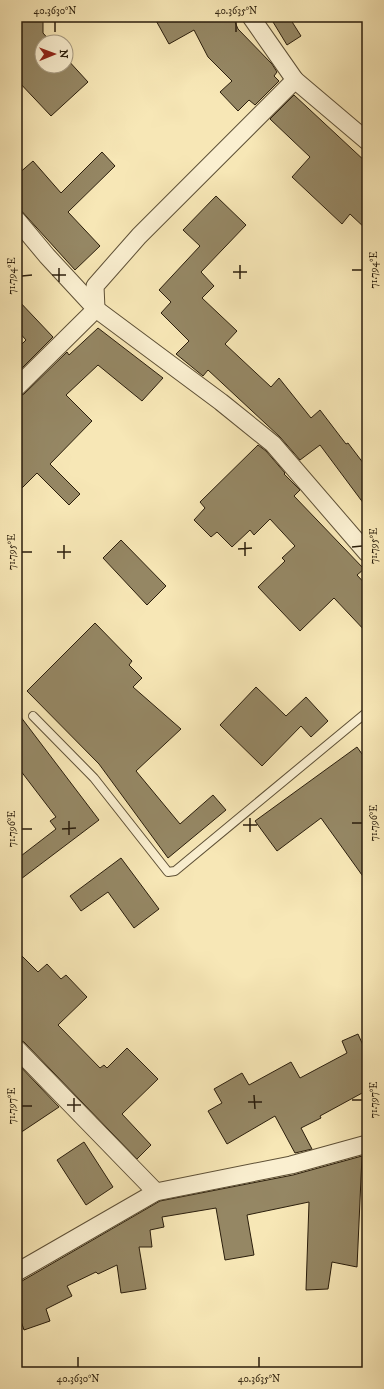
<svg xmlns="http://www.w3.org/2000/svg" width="384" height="1389" font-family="'IM FELL DW Pica',serif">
<rect width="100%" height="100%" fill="#f7e7b6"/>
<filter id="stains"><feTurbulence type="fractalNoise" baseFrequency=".005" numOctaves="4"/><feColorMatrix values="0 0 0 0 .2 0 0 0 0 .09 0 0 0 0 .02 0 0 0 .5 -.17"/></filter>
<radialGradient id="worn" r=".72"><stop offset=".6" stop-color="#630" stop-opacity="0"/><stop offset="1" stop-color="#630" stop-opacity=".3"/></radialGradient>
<!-- building -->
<g fill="#958764" stroke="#2b1e0c">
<path d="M17,17l26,1v15l8,9h-9v24h24v-8l22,24 -37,34 -34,-36z"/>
<path d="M154,17h79l5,12 34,35 5,8 -3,4 5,5 -24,24 -6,-5 -11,11 -18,-19 12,-11 -24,-24 -14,-27 -25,14z"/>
<path d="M270,17h19l12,19 -14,9z"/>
<path d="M294,95l73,68v67l-17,-16 -8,10 -50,-47 18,-20 -40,-38z"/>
<path d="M102,152l13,14 -47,46 32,34 -25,24 -58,-64v-31l16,-14 28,32z"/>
<path d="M216,196l30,29 -45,47 13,14 -12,12 35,33 -12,13 46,43 8,-9 32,40 9,-8 26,34 2,-1 19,25v40l-47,-63 -20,15 -20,-23 -72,-67 -5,6 -27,-22 13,-13 -28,-28 10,-11 -12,-12 41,-44 -17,-16z"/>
<path d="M17,299l36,38 -36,36v-24l9,-9 -9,-10z"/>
<path d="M98,328l65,50 -21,23 -44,-36 -32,30 26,26 -42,43 30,30 -11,11 -32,-32 -20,20v-96l7,-3 43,-42 2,3z"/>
<path d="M258,445l8,6 19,22 -1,1 16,16 -6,6 70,73 -7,6 10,11v47l-33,-35 -34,33 -42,-44 27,-26 -3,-3 13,-12 -25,-27 -16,16 -4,-5 -18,17 -15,-15 -6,5 -17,-17 11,-12 -5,-6z"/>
<path d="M121,540l45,46 -19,19 -44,-47z"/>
<path d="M95,623l37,38 -3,4 13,13 -9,9 48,42 -45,42 44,53 33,-29 13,15 -58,48 -69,-94 -72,-73z"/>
<path d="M256,687l30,29 20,-19 22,24 -17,16 -10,-11 -39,40 -42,-41z"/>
<path d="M17,712l82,108 -82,62v-23l39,-30 -6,-8 6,-4 -39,-51z"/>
<path d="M357,747l10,14v121l-46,-64 -44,33 -22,-30z"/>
<path d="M121,858l38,51 -25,19 -26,-36 -27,19 -11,-15z"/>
<path d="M17,951l21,21 9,-8 14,15 5,-4 21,22 -29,28 42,43 4,-3 3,3 20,-20 31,31 -36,35 29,31 -14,14 -113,-117 -7,-3z"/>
<path d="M358,1034l9,20v45l-3,-7 -44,24 1,2 -20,10 11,21 -17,4 -20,-37 -48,28 -19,-33 14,-8 -8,-14 28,-16 7,12 42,-23 9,16 47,-25 -5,-12z"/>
<path d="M17,1063l42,44 -42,28z"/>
<path d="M84,1142l29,45 -27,18 -29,-45z"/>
<path d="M362,1156l-5,111 -25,-5 -4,27 -22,1 3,-88 -62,13 7,40 -29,5 -9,-52 -54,9 2,10 -14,3 2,17h-13l7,42 -25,4 -4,-28 -19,9 -2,-2 -29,14 5,10 -26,13 4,12 -26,9 -7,-21v-27l5,-1 138,-80 133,-26z"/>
</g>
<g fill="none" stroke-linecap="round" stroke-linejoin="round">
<!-- service casing -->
<g stroke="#5e5036" stroke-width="10">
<path id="service" d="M33,716l61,62 74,94 7,-1 192,-159"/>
</g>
<!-- minor casing -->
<g stroke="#5e5036" stroke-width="19">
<g id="minor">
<path d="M251,17l44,63"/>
<path d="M17,220l30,36 49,53 125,93 52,42 94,109"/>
<path d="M17,387l79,-78 -1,-23 44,-50 156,-156 72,61"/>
<path d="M17,1049l139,143"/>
<path d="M17,1272l139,-80 135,-27 76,-21"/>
</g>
</g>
<!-- service -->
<use href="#service" stroke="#faefd0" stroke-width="8"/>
<!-- minor -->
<use href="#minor" stroke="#faefd0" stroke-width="17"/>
</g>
<!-- ticks -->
<path fill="none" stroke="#2b1e0c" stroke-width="1.5" d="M55,22v10M236,22v10M240,265v14M59,268v14M352,270h10M233,272h14M52,275h14M22,276l10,-1M245,542v14M64,545v14M352,547l10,-1M238,549l14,-1M22,552h10M57,552h14M250,818v14M69,821v14M352,823h10M243,825h14M22,829h10M62,829l14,-1M254,1095l1,14M74,1098v14M352,1100h10M248,1102h14M67,1105h14M22,1106h10M78,1357v10M259,1357v10"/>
<!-- margin -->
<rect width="384" height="1389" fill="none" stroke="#f7e7b6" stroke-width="44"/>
<!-- north arrow -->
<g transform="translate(54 54) rotate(89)"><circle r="19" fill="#faefd0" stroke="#a79b82"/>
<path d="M0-3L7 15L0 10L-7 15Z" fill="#8f2418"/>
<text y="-6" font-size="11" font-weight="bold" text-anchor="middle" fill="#2b1e0c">N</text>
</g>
<rect x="22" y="22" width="340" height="1345" fill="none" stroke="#2b1e0c" stroke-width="1.5"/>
<g font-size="10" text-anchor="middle" fill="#2b1e0c">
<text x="55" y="14">40.3630°N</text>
<text x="236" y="14">40.3635°N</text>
<text transform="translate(373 270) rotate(-90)" y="4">71.794°E</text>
<text transform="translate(11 276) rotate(-90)" y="4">71.794°E</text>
<text transform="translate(373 546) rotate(-90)" y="4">71.795°E</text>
<text transform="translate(11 552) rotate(-90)" y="4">71.795°E</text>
<text transform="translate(373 823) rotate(-90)" y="4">71.796°E</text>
<text transform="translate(11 829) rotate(-90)" y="4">71.796°E</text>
<text transform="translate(373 1100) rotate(-90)" y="4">71.797°E</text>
<text transform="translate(11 1106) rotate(-90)" y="4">71.797°E</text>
<text x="78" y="1382">40.3630°N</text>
<text x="259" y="1382">40.3635°N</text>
</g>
<rect width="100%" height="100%" filter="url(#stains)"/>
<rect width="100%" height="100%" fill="url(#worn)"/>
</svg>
